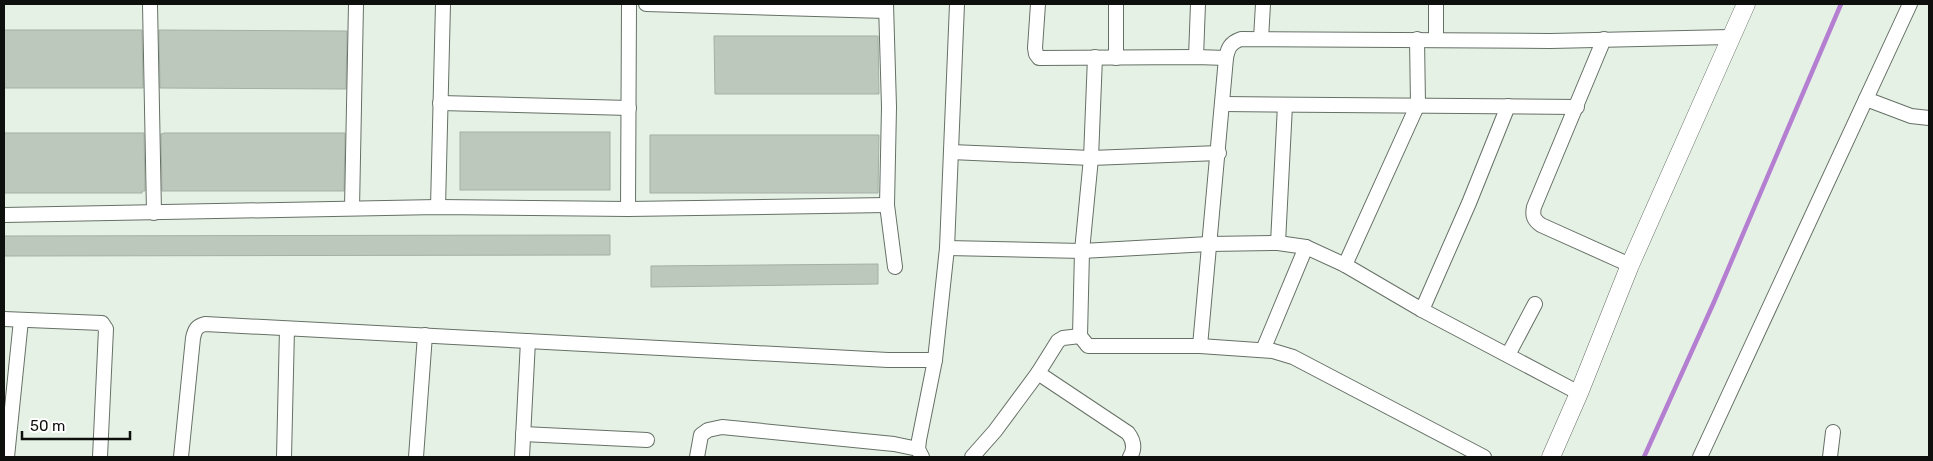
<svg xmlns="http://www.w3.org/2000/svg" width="1933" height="461" font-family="Rubik,sans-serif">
<rect width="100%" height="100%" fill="#e6f1e6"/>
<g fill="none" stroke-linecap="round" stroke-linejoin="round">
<!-- stream -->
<path stroke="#b47fd1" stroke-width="4.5" d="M1644,457l70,-155 127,-298"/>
</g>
<!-- building -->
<g fill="#bdc8bd" stroke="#a5afa5">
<path d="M4,30h138l1,58h-139z"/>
<path d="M159,30l188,1 -1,58 -186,-1z"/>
<path d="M714,36h164l1,58h-164z"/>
<rect x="460" y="132" width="150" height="58"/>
<path d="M4,133h140l1,58h-3v2h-138z"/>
<path d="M164,133h181l-1,58h-182l-1,-57z"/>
<path d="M650,135h229l-1,58h-228z"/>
<path d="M610,235v20l-606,1v-20z"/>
<path d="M878,264v20l-227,3v-21z"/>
</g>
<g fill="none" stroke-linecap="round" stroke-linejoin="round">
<!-- minor casing -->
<g stroke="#667066" stroke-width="16">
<g id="minor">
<path d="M150,4l4,209"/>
<path d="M646,4l240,7"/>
<path d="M886,4l3,103 -2,98 8,62"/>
<path d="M1038,4l-3,44 1,6 3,4 157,-1 30,1"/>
<path d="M1116,4v54"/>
<path d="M1436,4v36"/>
<path d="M1261,39l2,-35"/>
<path d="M1604,39l-70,168c-2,9 0,13 7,18l89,40"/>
<path d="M1095,57l-4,101 -9,93 -2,85 8,10h112l73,5 20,6 191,100"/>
<path d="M1196,57l2,-53"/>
<path d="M1866,99l45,17 18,2"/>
<path d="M440,103l189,5"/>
<path d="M1223,104l354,3"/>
<path d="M951,152l140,6 128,-5"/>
<path d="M438,207l5,-203"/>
<path d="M352,208l4,-204"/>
<path d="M628,209l1,-205"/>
<path d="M4,215l434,-8 190,2 259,-4"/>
<path d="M1278,243l7,-138"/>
<path d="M947,248l135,3 127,-7 69,-1 28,4 39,18 77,45 157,83"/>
<path d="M1345,265l73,-161 -1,-65"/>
<path d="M1422,310l47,-107 39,-97"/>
<path d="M4,319l98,4 4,6 -6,128"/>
<path d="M1080,336l-17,2 -5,3 -20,32 90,60c6,8 7,16 2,24"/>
<path d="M1200,346l26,-288c2,-10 4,-15 15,-19l309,2 180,-4"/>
<path d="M1263,350l43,-103"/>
<path d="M1508,355l27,-51"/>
<path d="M523,434l124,6"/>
<path d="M7,457l14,-137"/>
<path d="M181,457l12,-119c2,-9 4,-12 12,-14l683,36h47"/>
<path d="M284,457l3,-128"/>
<path d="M416,457l9,-122"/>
<path d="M522,457l6,-116"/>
<path d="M697,457l4,-22 7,-5 14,-3 172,17 24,5"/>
<path d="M922,457l-4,-8 1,-9 16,-80 12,-112 10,-244"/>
<path d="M972,457l23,-26 43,-58"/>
<path d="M1700,457l210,-453"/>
<path d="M1830,457l3,-25"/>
</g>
</g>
<!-- tertiary casing -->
<g stroke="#667066" stroke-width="19">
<path id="tertiary" d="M1551,457l28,-64 51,-128 116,-261"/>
</g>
<!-- minor -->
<use href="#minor" stroke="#fff" stroke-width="14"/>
<!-- tertiary -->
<use href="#tertiary" stroke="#fff" stroke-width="18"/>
</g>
<!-- border -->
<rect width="1933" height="461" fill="none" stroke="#0d100d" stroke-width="10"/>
<!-- scale -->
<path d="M22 431v8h108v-8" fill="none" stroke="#0d100d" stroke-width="2.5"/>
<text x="30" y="431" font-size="15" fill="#0d100d" stroke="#ffffff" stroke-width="4" paint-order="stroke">50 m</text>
</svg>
